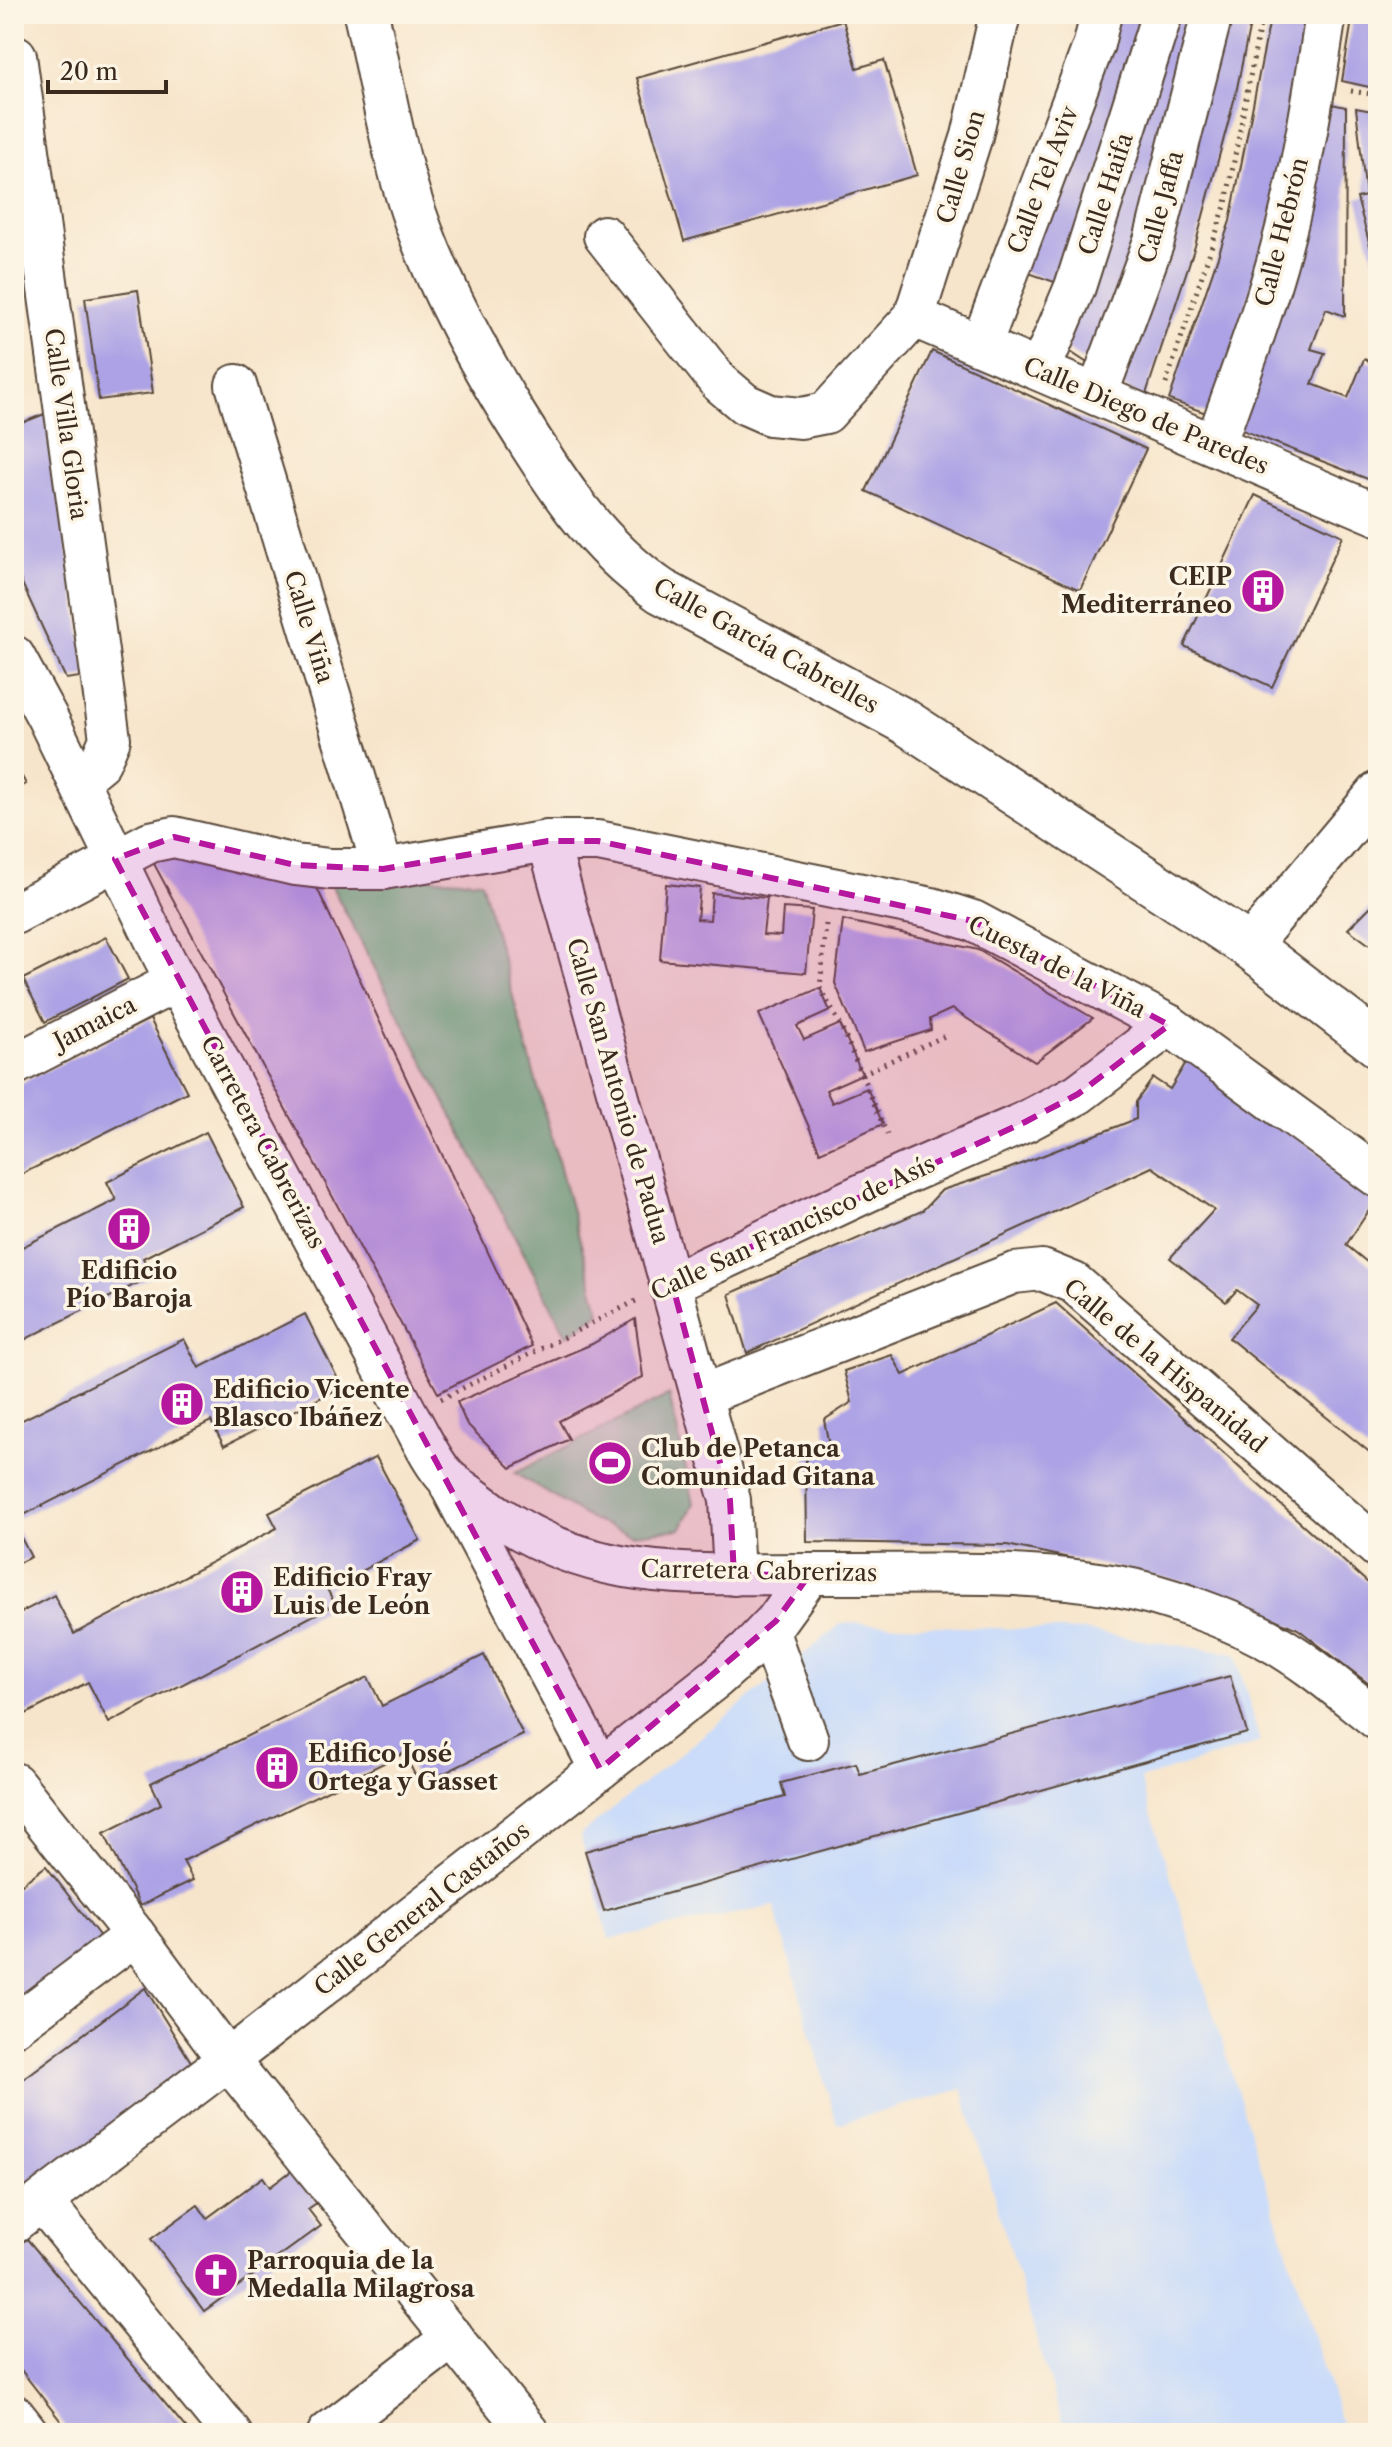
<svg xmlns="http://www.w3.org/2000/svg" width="1392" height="2447" font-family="'Libre Caslon Text',serif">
<rect width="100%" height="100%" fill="#fcf5e5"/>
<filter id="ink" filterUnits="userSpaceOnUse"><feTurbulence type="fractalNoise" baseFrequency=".0125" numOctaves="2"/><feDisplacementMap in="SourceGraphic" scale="16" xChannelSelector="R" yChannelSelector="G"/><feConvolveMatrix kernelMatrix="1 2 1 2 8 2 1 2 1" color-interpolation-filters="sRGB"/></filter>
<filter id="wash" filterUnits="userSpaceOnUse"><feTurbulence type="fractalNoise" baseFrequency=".006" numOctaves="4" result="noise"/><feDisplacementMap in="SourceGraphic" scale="32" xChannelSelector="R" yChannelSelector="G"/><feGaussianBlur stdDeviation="1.8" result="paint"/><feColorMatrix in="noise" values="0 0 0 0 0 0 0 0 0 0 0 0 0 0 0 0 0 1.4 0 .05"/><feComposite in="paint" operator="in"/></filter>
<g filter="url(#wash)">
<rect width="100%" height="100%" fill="#f7e5cb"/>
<!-- built -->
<path fill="#cadcf9" d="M842,1623l242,8 152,23 24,88 -120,37 204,654h-279l-103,-344 -125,35 -63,-218 -165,33 -29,-104z"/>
<!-- green -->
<g fill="#80cb89" stroke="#5e7a54" stroke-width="2">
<path d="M325,873l156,8 119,432 -33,23z"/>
<path d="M669,1395l25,108 -13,26 -50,5 -39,-14 -77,-47z"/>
</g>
<g id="blocks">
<!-- building -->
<g fill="#aca2e5">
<path d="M1113,14h37l-87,271 -43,-15z"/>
<path d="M1170,14h31l-106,354 -32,-21z"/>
<path d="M1221,14h31l-16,79 -41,153 -51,154 -32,-21z"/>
<path d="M1271,14h40l-43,220 -56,181 -43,-15 61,-179z"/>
<path d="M1353,14h25v75l-36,-8z"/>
<path d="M843,20l14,48 27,-8 33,115 -233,66 -47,-163z"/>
<path d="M1322,102l24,5 -1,209 -19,-7 -15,40 14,4 -13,31 36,14 16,-39 14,6v118l-141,-55z"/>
<path d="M1356,108l22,4v163l-21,-77 9,-2z"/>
<path d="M138,290l15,103 -54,7 -14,-102z"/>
<path d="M932,351l214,98 -66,141 -214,-99z"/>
<path d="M47,413l40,263 -21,3 -52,-113v-140z"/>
<path d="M1255,495l88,41 -71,151 -88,-41z"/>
<path d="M14,762l12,22 -12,6z"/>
<path d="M193,851l116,20 223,475 -94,47 -285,-531z"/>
<path d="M666,884l34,4 -3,31 13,1 2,-27 55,5 -4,37 18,1 2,-28 29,2 -6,63 -146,-13z"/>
<path d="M1378,899v52l-30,-22z"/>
<path d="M843,920l135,30 115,68 -58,44 -83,-53 -22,10 1,11 -67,22 -29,-69z"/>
<path d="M106,937l22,42 -83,43 -22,-43z"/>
<path d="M820,988l10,23 -33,15 7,14 36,-16 22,50 -36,16 6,13 35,-15 16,36 -63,28 -61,-138z"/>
<path d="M150,1019l37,73 -173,86v-91z"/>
<path d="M1190,1056l188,141 -32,48 32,26v188l-149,-121 28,-33 -20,-15 -11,12 -56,-44 44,-48 -62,-43 -405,186 -18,-59 193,-83 20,-21 66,-21 128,-50v-17l17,-24 17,11z"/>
<path d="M206,1132l38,75 -101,51 9,18 -138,69v-94l102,-51 -9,-18z"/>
<path d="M1056,1303l322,289v99l-80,-62 -109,-46 -182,-38 -200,-3 -1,-84 24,-8 -6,-30 28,-18 -8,-31 48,-16 11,20z"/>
<path d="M305,1314l37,73 -118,59 -13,-25 -197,99v-96l170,-85 15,29z"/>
<path d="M635,1319l8,58 -84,44 10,18 -58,29 -45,-45 -9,-21 135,-58z"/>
<path d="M376,1457l44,83 -93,49 8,15 -226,119 -21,-41 -74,38v-104l40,-21 20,39 203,-106 -8,-15z"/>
<path d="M14,1524l17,33 -17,8z"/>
<path d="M484,1655l39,80 -103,50 -16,-32 -221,108 10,19 -53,26 -36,-73 57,-29 -10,-21 217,-106 14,29z"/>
<path d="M1230,1676l17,57 -643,178 -19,-60 200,-54 -4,-14 75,-20 4,11z"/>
<path d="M46,1866l58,76 -90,69v-121z"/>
<path d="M145,1988l48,77 -179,138v-117z"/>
<path d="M294,2169l24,33 -10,7 13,17 -117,85 -53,-72 47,-34 9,13 56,-41 7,10z"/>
<path d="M27,2239l163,194h-120l-56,-72v-113z"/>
</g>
</g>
</g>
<g filter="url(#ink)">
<use href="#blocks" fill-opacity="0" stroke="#574638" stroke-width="2"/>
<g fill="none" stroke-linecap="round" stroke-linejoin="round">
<!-- minor casing -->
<g stroke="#574638" stroke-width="44">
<g id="minor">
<path d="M16,56l94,683 -10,23 -22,18"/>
<path d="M604,236l115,146 26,22 25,11 31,3 25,-5 88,-96 58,-181 28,-122"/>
<path d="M914,317l464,198"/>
<path d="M981,345l113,-301 7,-30"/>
<path d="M1040,370l35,-83 87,-273"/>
<path d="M236,385l147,484"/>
<path d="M1097,395l57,-154 58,-227"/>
<path d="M1215,445c23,-65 48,-130 66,-197 21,-76 33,-156 45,-234"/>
<path d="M14,656l33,61 116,239 245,459c12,20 23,46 38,62 10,10 23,17 34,26 105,81 205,71 329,71 102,1 207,-6 308,12 45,8 108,31 148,52 41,22 77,54 113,82"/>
<path d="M548,841l182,659 4,75"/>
<path d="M14,914l136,-72 24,-5 121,28 35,4h53l165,-28h50l334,67 41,13 196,104 209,152"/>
<path d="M1249,946l129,-154"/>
<path d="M14,1065l163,-84"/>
<path d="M672,1283l231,-108 122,-53 53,-28 91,-69"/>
<path d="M703,1395l311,-122 28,-3 32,13 304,265"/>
<path d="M451,1487l149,282"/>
<path d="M768,1630l40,110"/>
<path d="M14,1783l121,152 93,125 301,373"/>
<path d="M14,2026l121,-91"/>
<path d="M42,2201l189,232"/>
<path d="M14,2222l214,-162 487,-381 34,-30 27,-28 34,-47"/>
<path d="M14,2415l14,18"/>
<path d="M328,2433l125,-96"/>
</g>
</g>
<!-- major casing -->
<g stroke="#574638" stroke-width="48">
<path id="major" d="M366,14c14,59 23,120 41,178 22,75 63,151 104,219 42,68 83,134 150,180l243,130 345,225 129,99"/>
</g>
<!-- path -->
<g stroke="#574638" stroke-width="5" stroke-dasharray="2 6" stroke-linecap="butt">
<path d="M1351,91l27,4"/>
<path d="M1166,384l60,-181 36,-189"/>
<path d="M826,924l-6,64 20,36 49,115"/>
<path d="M862,1074l87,-40"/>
<path d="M441,1399l195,-98"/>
</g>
<!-- minor -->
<use href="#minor" stroke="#fff" stroke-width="40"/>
<!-- major -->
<use href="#major" stroke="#fff" stroke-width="44"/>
</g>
</g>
<!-- marked area -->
<path fill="#b5179e" fill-opacity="0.2" stroke="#b5179e" stroke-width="6" stroke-dasharray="16 10" stroke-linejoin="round" d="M174,837l121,28 88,4 165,-28h50l375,80 196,104 -91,69 -53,28 -353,161 58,217 4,75 76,-1 -34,47 -176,148 -485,-910z"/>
<!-- icons -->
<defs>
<g id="building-disc" transform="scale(2.3)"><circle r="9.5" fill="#b5179e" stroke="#fcf5e5"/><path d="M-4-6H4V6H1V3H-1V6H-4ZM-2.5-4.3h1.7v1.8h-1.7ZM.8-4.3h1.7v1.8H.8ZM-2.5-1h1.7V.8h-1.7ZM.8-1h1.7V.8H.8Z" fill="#fff"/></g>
<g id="stadium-disc" transform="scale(2.3)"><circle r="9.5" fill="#b5179e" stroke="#fcf5e5"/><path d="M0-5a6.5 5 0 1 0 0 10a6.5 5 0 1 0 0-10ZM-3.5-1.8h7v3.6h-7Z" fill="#fff"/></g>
<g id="church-disc" transform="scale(2.3)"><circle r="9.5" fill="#b5179e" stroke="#fcf5e5"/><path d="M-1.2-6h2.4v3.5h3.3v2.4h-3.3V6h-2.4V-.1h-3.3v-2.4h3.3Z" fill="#fff"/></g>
</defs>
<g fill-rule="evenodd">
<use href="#building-disc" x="1263" y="591"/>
<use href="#building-disc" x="129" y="1229"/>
<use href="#building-disc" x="182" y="1404"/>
<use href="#stadium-disc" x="610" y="1463"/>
<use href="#building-disc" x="242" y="1592"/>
<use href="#building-disc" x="277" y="1768"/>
<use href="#church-disc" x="216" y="2275"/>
</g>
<g text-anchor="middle" stroke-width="7" stroke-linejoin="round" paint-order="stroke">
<!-- street labels -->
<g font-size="24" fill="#3b2a1e" stroke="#fcf5e5">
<text transform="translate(961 167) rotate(-74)" y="8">Calle Sion</text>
<text transform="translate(1043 180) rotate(-69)" y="8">Calle Tel Aviv</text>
<text transform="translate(1106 194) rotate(-72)" y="8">Calle Haifa</text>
<text transform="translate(1161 207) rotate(-75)" y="8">Calle Jaffa</text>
<text transform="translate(1282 232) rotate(-76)" y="8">Calle Hebrón</text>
<text transform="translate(1146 416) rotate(23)" y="8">Calle Diego de Paredes</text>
<text transform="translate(66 424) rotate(82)" y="8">Calle Villa Gloria</text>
<text transform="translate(309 627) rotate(73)" y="8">Calle Viña</text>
<text transform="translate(766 646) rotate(29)" y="8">Calle García Cabrelles</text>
<text transform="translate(1057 967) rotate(27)" y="8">Cuesta de la Viña</text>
<text transform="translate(95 1023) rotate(-27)" y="8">Jamaica</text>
<text transform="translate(618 1091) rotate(74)" y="8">Calle San Antonio de Padua</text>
<text transform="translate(263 1142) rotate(62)" y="8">Carretera Cabrerizas</text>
<text transform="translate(793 1228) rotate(-25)" y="8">Calle San Francisco de Asís</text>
<text transform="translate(1165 1366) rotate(40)" y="8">Calle de la Hispanidad</text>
<text transform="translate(759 1571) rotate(1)" y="8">Carretera Cabrerizas</text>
<text transform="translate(422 1909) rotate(-38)" y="8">Calle General Castaños</text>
</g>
<!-- poi labels -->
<g font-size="24" font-weight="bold" fill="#3b2a1e" stroke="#fcf5e5" text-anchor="start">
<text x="1232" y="585" text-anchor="end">CEIP<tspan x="1232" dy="28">Mediterráneo</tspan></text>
<text x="129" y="1279" text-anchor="middle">Edificio<tspan x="129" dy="28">Pío Baroja</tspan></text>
<text x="213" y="1398">Edificio Vicente<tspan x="213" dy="28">Blasco Ibáñez</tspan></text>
<text x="641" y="1457">Club de Petanca<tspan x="641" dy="28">Comunidad Gitana</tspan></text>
<text x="273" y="1586">Edificio Fray<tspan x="273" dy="28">Luis de León</tspan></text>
<text x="308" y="1762">Edifico José<tspan x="308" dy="28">Ortega y Gasset</tspan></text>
<text x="247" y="2269">Parroquia de la<tspan x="247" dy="28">Medalla Milagrosa</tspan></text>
</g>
</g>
<!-- margin -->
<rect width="1392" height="2447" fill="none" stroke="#fcf5e5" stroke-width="48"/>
<!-- scale -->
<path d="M48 80v12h118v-12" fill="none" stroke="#3b2a1e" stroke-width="4"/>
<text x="60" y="80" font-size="24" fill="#3b2a1e" stroke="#fcf5e5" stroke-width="6" paint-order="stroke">20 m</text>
</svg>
